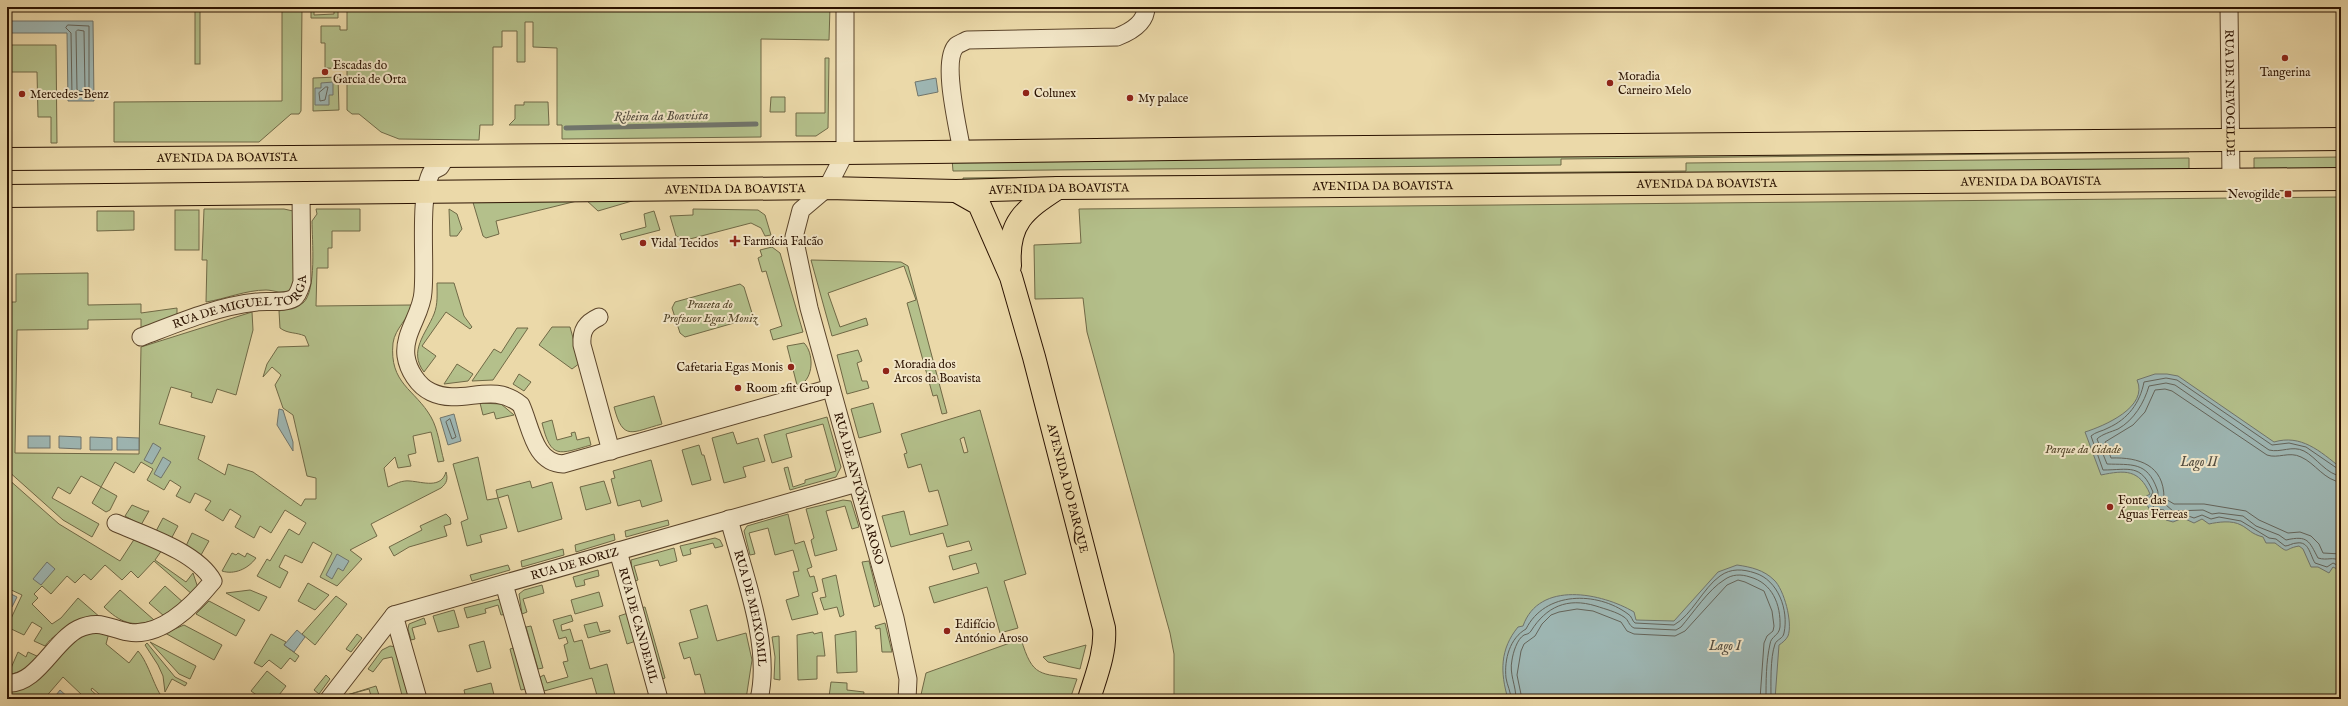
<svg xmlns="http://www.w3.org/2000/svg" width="2348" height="706" font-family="'IM FELL English',serif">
<rect width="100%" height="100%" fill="#ebd9a9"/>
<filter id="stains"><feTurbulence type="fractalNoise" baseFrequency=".005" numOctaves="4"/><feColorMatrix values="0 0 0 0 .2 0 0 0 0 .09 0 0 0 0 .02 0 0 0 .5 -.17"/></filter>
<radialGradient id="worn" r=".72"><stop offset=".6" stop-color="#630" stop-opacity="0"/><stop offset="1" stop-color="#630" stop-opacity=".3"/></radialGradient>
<!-- green -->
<g fill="#b4c08b" stroke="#706946" fill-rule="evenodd">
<rect x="195" y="7" width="5" height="57"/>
<path d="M282,7h20l-1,104 -2,3h-8l-32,28h-145v-40l168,-1z"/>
<path d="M311,7h3v8l20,-1v-7h4v11h-27z"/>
<path d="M347,7h483l-1,33 -68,-1v98l-199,2v-14h-5v-77l-24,-1v-25h-8v40h-8v-31h-15v16h-9v78h-13l-1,15 -80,-1 -18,-7 -22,-18h-7l-5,-4v-41l-22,-1v-25h-4v-17h19v4h7z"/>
<path d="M7,45h49l1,98h-6v-26h-13l-1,-45h-30z"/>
<path d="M825,58h4l-1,70 -12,8h-20v-23h29z"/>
<path d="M338,77l1,33 -26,1v-33z"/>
<path d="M771,97h14v15h-15z"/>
<path d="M524,102h24l1,23h-40l6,-6v-14h9z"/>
<path d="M2189,149v3l-628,7v6l-608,6 -1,-12z"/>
<path d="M2341,157v12h-87v-11z"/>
<path d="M2189,158v11l-1226,12v-3l723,-7v-8z"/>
<path d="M649,196l-51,15 -13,-12 -89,22 3,13 -13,4 -3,-2 -11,-37z"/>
<path d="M2341,197v502h-1167v-45l-4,-21 -83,-301 -4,-34 -48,1 -1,-54 47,-2 -2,-34z"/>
<path d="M204,209h80l9,2 1,72 -3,7c-9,5 -17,0 -25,0 -20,0 -41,9 -60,12l1,-42h-5z"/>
<path d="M316,209h44v22h-28v17h-4v20h-11l-1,38 95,-1c-2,14 -16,23 -18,38 -4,41 22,46 38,74 7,12 9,30 13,44l-6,1 -7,-30 -18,4 3,17 -8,2 3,11 -13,2 -3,-11 -11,11 4,19c7,-3 14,-7 22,-6 13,1 31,8 36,-9 2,7 1,11 -5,16l-70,36 6,12 -27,14 12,9 -25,27 -17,-9 12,-24 -19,-11 -11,21 -17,-8 -6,12 9,5 -8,16 -23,-12 10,-17 3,2 19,-32 10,6 7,-12 -21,-13 -14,23 -11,-7 -6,12 -19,-11 6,-11 -11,-7 -7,12 -18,-11 6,-9 -16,-8 -5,10 -14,-7 5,-9 -11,-7 -6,10 -17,-10 6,-11 -12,-7 -7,11 -19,-11 -14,25 16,9 -7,14 -4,2 -14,-9 9,-16 -20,-11 -11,18 -12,-7 -6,11 47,26 -7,13 -29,-17 -56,-50v-168h9v-28l72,-1v32l53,-1v9l36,-5v7l-36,14v-10l-53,1v9l-71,1 -2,123 124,1 2,-107 111,-35 1,18 -17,65 -19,-6 -5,14 -21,-6 1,-4 -21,-6 -12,37 46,12 -7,23 27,16 3,-11 25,8 48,34 4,-7h11v-21l-9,-2 -14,-61 -10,-7 -8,-23 6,-10 -9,-8 -9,10 4,-13 11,-17 31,-1 -4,-10c-9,-4 -17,-2 -25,-8l-1,-17c7,-2 18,-3 24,-8 14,-12 9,-64 9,-82l5,-7z"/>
<path d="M449,209l8,5 5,15 -5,7h-7z"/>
<path d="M693,209l65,1 7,5 6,20 -6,1 -4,-8 -10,-5 -65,17 -10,-4 -6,-20 23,-1z"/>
<rect x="175" y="210" width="24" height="40"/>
<path d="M97,211h37v19l-37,1z"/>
<path d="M654,211l6,19 -38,10 -2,-6 26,-7 -2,-13z"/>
<rect x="7" y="212" width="3" height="85"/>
<path d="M772,247l8,6 23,79 -30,8 -3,-10 12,-4 -16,-55 -4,1 -4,-14 4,-2 -2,-6z"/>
<path d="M811,260l90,2 7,4 39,147 -5,1 -5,-19 -4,1 -26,-93 9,-3 -12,-34 -76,27 12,34 26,-9 2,7 -36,11z"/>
<path d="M437,283h17l10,33 8,11 -2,2 -24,-17 -24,34 14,10 -12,16c-16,-21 2,-38 10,-58 4,-10 3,-20 3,-31z"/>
<path d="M740,284l4,3 8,26 -4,6 -63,18 -5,-4 -8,-25 3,-6z"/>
<path d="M552,327h18l10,36 -8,6 -33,-24z"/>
<path d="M517,328h11l-35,52 -21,1 22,-32 7,4z"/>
<path d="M804,343c10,10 10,35 -4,42h-3l-10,-39z"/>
<path d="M858,350l4,11 -5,2 5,18h5l2,7 -22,6 -10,-39z"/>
<path d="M457,364l16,10 -5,7 -24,3z"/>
<path d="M519,374l12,8 -7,9 -11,-7z"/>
<path d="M654,396l8,28c-30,8 -39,18 -48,-17z"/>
<path d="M480,403l21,1 13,11 -18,4 -2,-7 -11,3z"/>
<path d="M873,403l8,29 -22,6 -8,-29z"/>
<path d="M980,410l46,164 -22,7 14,47 -18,5 -13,-46 -53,16 -5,-16 50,-14 -3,-10 -23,7 -4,-14 23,-6 -3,-9 -22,6 -4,-14 -52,14 -9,-31 22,-5 6,24 38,-10 -10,-35 -9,2 -8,-28 -13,4 -4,-14 3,-1 -6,-19zM964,437l4,15 -4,1 -4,-14z"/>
<path d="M827,417l14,50 -5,10 -46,13 -6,-22 4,-1 5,20 12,-4v-3l31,-9 -13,-47 -37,10 6,23 -20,6 -8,-28z"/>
<path d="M552,420l5,20 15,-4 -1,-3 4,-1 2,8 12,-3 2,8c-32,9 -40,15 -49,-22z"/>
<path d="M733,432l4,12 21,-6 7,23 -22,6 3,10 -22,6 -12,-45z"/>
<path d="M699,445l3,10h2l7,25 -19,5 -10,-35z"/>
<path d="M478,457l9,43 11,-2 -2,-8 34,-9 2,7 20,-6 10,37 -44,13 -10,-37 -10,3 9,30 -27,7 2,7 -15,4 -6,-24 7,-3 -15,-55z"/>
<path d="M651,460l11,41 -20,6 -2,-7 -22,6 -7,-27 4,-1 -2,-7z"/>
<path d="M7,478l52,46 61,37 15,-23 27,12 -7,10 31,22 7,-9 5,15 -5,7 -39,-34 -16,17 -7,-7 -9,9 -17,-15 -14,15 -7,-6 -9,9 -8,-7 -16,18 -9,-8 -8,8 4,4 -6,6 20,20 9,-6 17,-20 23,20c-22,6 -42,9 -56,28l-11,-5 8,-13 -10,-6 -8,13 -17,-8 15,-32 -15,-7z"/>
<path d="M604,481l7,22 -25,7 -6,-23z"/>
<path d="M843,500l8,1 8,26 -7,2 -7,-23 -19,5 11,39 -22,6 -4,-16 3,-2 -8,-29z"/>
<path d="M132,505l14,6h3l-8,14 -16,-9z"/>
<path d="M446,514l4,4 1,6 -7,2 3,10 -38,11 -15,9 -5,-9 33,-17 -2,-4z"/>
<path d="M788,514l7,30 9,-3 8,26 -5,2 3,8 4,-1 4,15 -6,2 6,21 -26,6 -6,-20 13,-4 -6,-24 6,-1 -6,-21 -18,5 -7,-27 -19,5 6,21 -5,1 -6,-24 3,-5z"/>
<path d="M163,518l15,8 -7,13 -16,-6z"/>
<path d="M668,520l1,5 -43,12 -1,-6z"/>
<path d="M192,533l17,8 -8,14 -15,-9z"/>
<path d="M614,534l1,6 -39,12 -1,-7z"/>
<path d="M715,538l5,2 3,6 -8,2 -2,-5 -23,6 1,5 -8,2 -3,-10z"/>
<path d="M674,548l3,13 -17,5 -2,-6 -24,6 4,14 -5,2 -2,-22z"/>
<path d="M563,549l1,6 -42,12 -1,-6z"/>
<path d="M232,553l4,2 2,-2 7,4 2,-4 9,5c-8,11 -22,17 -34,13z"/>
<path d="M869,561l11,44 -6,2 -12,-45z"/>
<path d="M508,565l2,5 -38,11 -2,-6z"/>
<path d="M598,570l1,6 -15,4 1,5 -9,2 -3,-10z"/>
<path d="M836,575l8,40 -4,2 -3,-10 -13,3 -4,-12 6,-1 -4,-18z"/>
<path d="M308,583l21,12 -14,15 -17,-9z"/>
<path d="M542,585l2,8 -21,6 4,13 -5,2 -3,-20 5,-4z"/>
<path d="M165,586l20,18 -21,12 -15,-13z"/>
<path d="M120,590l34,30c-22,8 -34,2 -50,-13z"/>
<path d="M250,590l17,7 -8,14 -33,-18z"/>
<path d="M599,592l4,14 -28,8 -4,-14z"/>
<path d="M336,596l11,8 -32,41 -13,-11z"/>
<path d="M500,599l8,15 -7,1 -3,-10 -13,4 1,4 -19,5 -3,-10z"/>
<path d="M209,601l36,19 -9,16 -40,-22z"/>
<path d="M707,605l10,36 29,-8 6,27 -6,39h-46l6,-2 -6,-23 -5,1 -5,-18 -6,2 -5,-16 19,-5 -8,-28z"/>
<path d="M645,607l20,71 -5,2 -20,-72z"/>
<path d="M454,610l5,17 -21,5 -5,-16z"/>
<path d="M628,613l8,28 -9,3 -8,-28z"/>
<path d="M571,615l2,6 -12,4 1,6 8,-2 4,13 8,-2 8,29 17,-5 9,35h-18l-6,-21 -48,13 -4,-14 4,-2 3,8 21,-6 -5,-15 5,-1 -4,-16 4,-2 -2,-6 -7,2 -6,-19z"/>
<path d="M424,618l2,6 -14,4 3,11 -4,1 -3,-11 1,-5z"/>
<path d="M597,622l3,10 10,-2v2l-22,6 -4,-13z"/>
<path d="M885,623l7,29h-10l-2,-24 -4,1 -1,-3z"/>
<path d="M184,625l38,20 -8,15 -49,-27z"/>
<path d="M531,626l12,42 -5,1 -12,-42z"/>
<path d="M856,631l1,41 -20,1 -2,-38z"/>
<path d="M91,632l18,1 -3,11 23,19 9,-12c11,12 17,40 26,48h-59l-13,-11 -1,2 10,9h-20l2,-3 -20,-19 -19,22h-37v-9l61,-47z"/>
<path d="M813,632l1,2 8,-2 3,24h-8v23l-19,1 -1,-45z"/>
<path d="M271,634l15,8 -2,3 15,11 -4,6 -5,-4 -9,11 -12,-9 -7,7 -8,-4z"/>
<path d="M357,634l5,4 -11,14 -5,-3z"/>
<path d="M779,636l1,44 -6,-1 1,-22 -3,-20z"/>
<path d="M1021,639c12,39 18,34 56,40l-7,20h-150l6,-26z"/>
<path d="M484,641l7,27 -14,4 -8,-27z"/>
<path d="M150,642l46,24 -6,13 -11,-5z"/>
<path d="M147,643l28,34 12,6 -2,3 -13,-7 -7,13 -2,-16 -5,-11 -13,-20z"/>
<path d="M1086,645l-6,24 -32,-7 -5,-5z"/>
<path d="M390,646l7,1 16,52h-10l-11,-42 -9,2 -10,13 -5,-3 14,-19z"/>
<path d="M517,647l12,41 -8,2 -11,-41z"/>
<path d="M18,652l8,5 2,-5 11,5c-9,10 -18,15 -31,18z"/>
<path d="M267,671l19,15 -10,13h-14l-11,-8z"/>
<path d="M326,675l4,4 -11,15 -5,-4z"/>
<path d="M831,682l16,1v7l17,2 -1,7 -34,-2z"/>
<path d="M491,683l4,16h-29l-2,-9z"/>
<path d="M376,686l4,12 -8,1 -3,-10 -22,6z"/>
</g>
<!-- water -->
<g fill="#9eb7b4" stroke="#70756c">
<path d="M7,21h86l1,80h-26l-1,-68h-60z"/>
<path d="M936,78l2,14 -20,4 -3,-14z"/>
<path d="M333,82v13h-4v10h-14v-17h6v-5z"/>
<path d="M2155,374h12l11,2 96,66c27,-8 46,9 67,26v103l-8,-4 -4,6 -11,-6h-7l-8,-18 -4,-3c-17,3 -8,9 -24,-3h-9l-3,-6c-12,-3 -14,-8 -22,-12 -9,-5 -23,-3 -32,-1l-7,-5 -8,4 -11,-5 -10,4 -7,-2 -6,-7 -6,4 -11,-19 7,-4c-11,-25 -25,-24 -49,-19l-16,-43c19,-6 64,-25 52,-52z"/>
<path d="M279,409l4,1 10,32v9l-16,-26z"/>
<path d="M454,414l7,27 -13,4 -8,-27z"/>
<rect x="28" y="436" width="22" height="12"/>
<path d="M59,436l22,1v12l-22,-1z"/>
<path d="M90,437l22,1v12h-22z"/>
<path d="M117,437l22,1v12h-22z"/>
<path d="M153,443l8,5 -9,16 -8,-4z"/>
<path d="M163,457l8,5 -10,16 -7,-4z"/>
<path d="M337,554l12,7 -6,10 -5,-3 -6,11 -6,-4z"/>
<path d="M47,562l8,7 -14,16 -8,-6z"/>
<path d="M1737,565c14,2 27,5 37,15 10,9 19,43 14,56 -2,4 -6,7 -9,9l-4,54h-267c-8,-27 -8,-50 10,-72l5,-1c16,-46 79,-33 111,-14l2,8 38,1 44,-49z"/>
<path d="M7,592l10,5 -5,10 -5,-2z"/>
<path d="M297,630l8,7 -11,15 -10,-7z"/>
<path d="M60,690l10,9h-17z"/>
</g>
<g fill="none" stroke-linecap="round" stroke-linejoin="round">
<!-- shore -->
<g stroke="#64645a" stroke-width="1">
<path d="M68,25l21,1v71l-17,-1 -1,-63 -5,-5z"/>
<path d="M78,30l6,1 1,59 -2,2 -6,-2 -1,-58z"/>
<path d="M326,87h2l-3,13 -5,1 -1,-8z"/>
<path d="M450,419l6,18 -4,2 -6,-17z"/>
<path d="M2341,471l-35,-24 -17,-4 -17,2 -95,-65 -11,-2 -22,4c-4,21 -16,37 -36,46 -5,3 -13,4 -17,8l12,34c26,0 38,-7 50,22l-4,8 6,9 9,1 7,8 12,-4 11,4 8,-3 9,4 8,-2 22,4 28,17 7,1 9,7c4,0 7,-3 12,-3 12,-2 13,12 18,20l12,4 6,-4 8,4"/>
<path d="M2341,476c-14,-1 -25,-19 -37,-25 -12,-6 -23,2 -35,-1l-94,-65 -9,-2 -17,3c-5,17 -15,34 -31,43 -7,3 -16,5 -21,10l10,25c24,1 40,-3 50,25 3,6 -2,10 0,15l9,1 7,6 30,-1 9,4 7,-1 24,3 13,10 23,9 7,5c22,-5 23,1 32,18 10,3 14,-2 23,3"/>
<path d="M2341,482c-16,-1 -26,-19 -40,-25 -12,-6 -23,2 -34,-2l-95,-64 -7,-2 -10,1 -10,22 -12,13 -28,17 6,16c28,-1 53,7 53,40l10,6h30l42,7 13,9 29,13 12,-1 11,4 8,8 4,9 18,1"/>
<path d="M1511,699c0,-7 -4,-14 -5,-21 -2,-19 4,-40 20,-49 19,-38 71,-38 102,-15 4,2 4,7 7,9l39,2c18,-10 29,-37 46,-49 11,-8 23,-7 35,-3 23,7 34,37 29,60 -1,6 -7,6 -9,11 -5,14 -4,40 -4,55"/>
<path d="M1516,699c0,-14 -7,-25 -4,-39 1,-7 5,-21 12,-25 3,-1 5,-1 7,-4 15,-24 36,-34 65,-25 9,3 21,6 28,11 5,3 4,8 10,11l42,2 5,-3c12,-14 28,-38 43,-47 8,-6 17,-6 26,-3 22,6 31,27 30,50 -1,9 -9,9 -10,17 -4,18 -4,37 -4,55"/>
<path d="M1522,699l-5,-24 4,-24 3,-7 11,-8 7,-12 9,-9 8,-3 18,-3 16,2 28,11 6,9 7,3 41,2 10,-5 42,-46 11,-5 7,2 19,9 8,20 2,15 -1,5 -6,5 -3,7 -4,56"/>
</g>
<!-- stream -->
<path stroke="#70756c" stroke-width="5" d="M566,128l190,-4"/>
<!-- minor casing -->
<g stroke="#5b442a" stroke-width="19">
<g id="minor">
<path id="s1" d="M845,7v146l-18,35 -26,22 -7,27 15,71 86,310 13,61 -1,20"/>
<path id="s2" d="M2229,7l2,172"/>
<path d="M962,152c-3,-21 -21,-90 -6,-106 2,-2 8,-4 11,-6l150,-3c13,-5 29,-14 29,-30"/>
<path d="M447,156l-7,11 -8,4c-14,24 -6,90 -9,121 -1,22 -20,41 -17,64 2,14 12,30 25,36 31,15 61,-12 90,13 10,22 13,58 42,59l268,-76"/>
<path d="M599,317c-13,6 -18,13 -17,28l29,106"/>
<path id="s3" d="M141,337c37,-14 76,-31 116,-35 11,-2 27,2 37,-4 5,-4 6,-10 8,-16l-1,-88"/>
<path id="s4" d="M729,519c14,53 43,127 30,180"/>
<path id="s5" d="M618,551l41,148"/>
<path d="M504,584l33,115"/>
<path d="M394,615l24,84"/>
<path d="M7,683c29,3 47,-42 71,-54 21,-10 30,-1 50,3 34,6 66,-28 85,-51 -16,-29 -67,-45 -97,-58"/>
<path id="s6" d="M329,699l65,-84 463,-132"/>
</g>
</g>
<!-- major casing -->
<g stroke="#2b1200" stroke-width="24">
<g id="major">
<path id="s7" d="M7,159l838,-6 409,-5 1087,-9"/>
<path id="s8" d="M956,191l23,13 32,73 23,80 70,271c2,24 -8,48 -15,71"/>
<path id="s9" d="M7,196l820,-8 129,3 102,-3 1283,-9"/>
<path d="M1010,266c-3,-43 14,-56 48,-78"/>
</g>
</g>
<!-- minor -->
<use href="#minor" stroke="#f2e6c7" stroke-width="17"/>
<!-- major -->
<use href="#major" stroke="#ebd9a9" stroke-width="22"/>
</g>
<!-- markers -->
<g fill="#8f2418" stroke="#f2e6c7" stroke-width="1.5">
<circle cx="2285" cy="58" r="4"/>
<circle cx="325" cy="72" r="4"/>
<circle cx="1610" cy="83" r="4"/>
<circle cx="1026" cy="93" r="4"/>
<circle cx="22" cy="94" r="4"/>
<circle cx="1130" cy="98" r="4"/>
<rect x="2284" y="190" width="8" height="8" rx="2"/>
<path d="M733 235h4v4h4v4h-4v4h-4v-4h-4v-4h4z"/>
<circle cx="643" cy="243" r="4"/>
<circle cx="791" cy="367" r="4"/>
<circle cx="886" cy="371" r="4"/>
<circle cx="738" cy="388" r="4"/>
<circle cx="2110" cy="507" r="4"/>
<circle cx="947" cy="631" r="4"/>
</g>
<g text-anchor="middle" stroke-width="4" stroke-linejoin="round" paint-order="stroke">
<!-- poi labels -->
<g font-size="12" fill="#2b1200" stroke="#f2e6c7" text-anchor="start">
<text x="333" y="69">Escadas do<tspan x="333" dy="14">Garcia de Orta</tspan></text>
<text x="2285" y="76" text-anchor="middle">Tangerina</text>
<text x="1618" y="80">Moradia<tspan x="1618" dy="14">Carneiro Melo</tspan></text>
<text x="1034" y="97">Colunex</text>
<text x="30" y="98">Mercedes-Benz</text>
<text x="1138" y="102">My palace</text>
<text x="2280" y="198" text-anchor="end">Nevogilde</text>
<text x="743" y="245">Farmácia Falcão</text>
<text x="651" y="247">Vidal Tecidos</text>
<text x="894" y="368">Moradia dos<tspan x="894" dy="14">Arcos da Boavista</tspan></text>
<text x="783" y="371" text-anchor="end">Cafetaria Egas Monis</text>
<text x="746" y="392">Room 2fit Group</text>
<text x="2118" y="504">Fonte das<tspan x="2118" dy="14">Águas Ferreas</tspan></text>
<text x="955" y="628">Edifício<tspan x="955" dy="14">António Aroso</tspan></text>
</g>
<!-- street labels -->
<g font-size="12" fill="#2b1200" stroke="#f2e6c7">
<text dy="4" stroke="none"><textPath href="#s2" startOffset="86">RUA DE NEVOGILDE</textPath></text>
<text dy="4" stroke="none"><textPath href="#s7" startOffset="220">AVENIDA DA BOAVISTA</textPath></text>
<text dy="4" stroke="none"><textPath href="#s9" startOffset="2024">AVENIDA DA BOAVISTA</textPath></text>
<text dy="4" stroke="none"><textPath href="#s9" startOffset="1700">AVENIDA DA BOAVISTA</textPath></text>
<text dy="4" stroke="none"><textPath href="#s9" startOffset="1376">AVENIDA DA BOAVISTA</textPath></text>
<text dy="4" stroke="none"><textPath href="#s9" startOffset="1052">AVENIDA DA BOAVISTA</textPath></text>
<text dy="4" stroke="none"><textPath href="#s9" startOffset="728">AVENIDA DA BOAVISTA</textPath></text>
<text dy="4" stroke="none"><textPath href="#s3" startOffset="109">RUA DE MIGUEL TORGA</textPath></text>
<text dy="4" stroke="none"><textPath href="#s8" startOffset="325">AVENIDA DO PARQUE</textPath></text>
<text dy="4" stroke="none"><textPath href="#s1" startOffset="507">RUA DE ANTÓNIO AROSO</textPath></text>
<text dy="4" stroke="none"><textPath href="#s6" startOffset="294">RUA DE RORIZ</textPath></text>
<text dy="4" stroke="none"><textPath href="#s4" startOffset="92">RUA DE MEIXOMIL</textPath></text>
<text dy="4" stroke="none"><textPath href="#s5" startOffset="77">RUA DE CANDEMIL</textPath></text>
</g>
<!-- park labels -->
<g font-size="12" font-style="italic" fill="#54462a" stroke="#f2e6c7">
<text x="710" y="308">Praceta do<tspan x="710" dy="14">Professor Egas Moniz</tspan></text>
<text x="2083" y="453">Parque da Cidade</text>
</g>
<!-- water labels -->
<g font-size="13" font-style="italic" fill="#534c3f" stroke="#f2e6c7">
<text transform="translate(661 115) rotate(-1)" y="5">Ribeira da Boavista</text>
<text x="2199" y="466">Lago II</text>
<text x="1725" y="650">Lago I</text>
</g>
</g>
<!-- margin -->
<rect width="2348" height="706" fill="none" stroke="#ebd9a9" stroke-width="24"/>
<rect x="8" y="8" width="2332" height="690" fill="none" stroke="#2b1200" stroke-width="2"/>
<rect x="12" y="12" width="2324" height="682" fill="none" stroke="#2b1200"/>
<rect width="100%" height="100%" filter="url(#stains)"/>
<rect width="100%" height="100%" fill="url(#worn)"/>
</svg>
